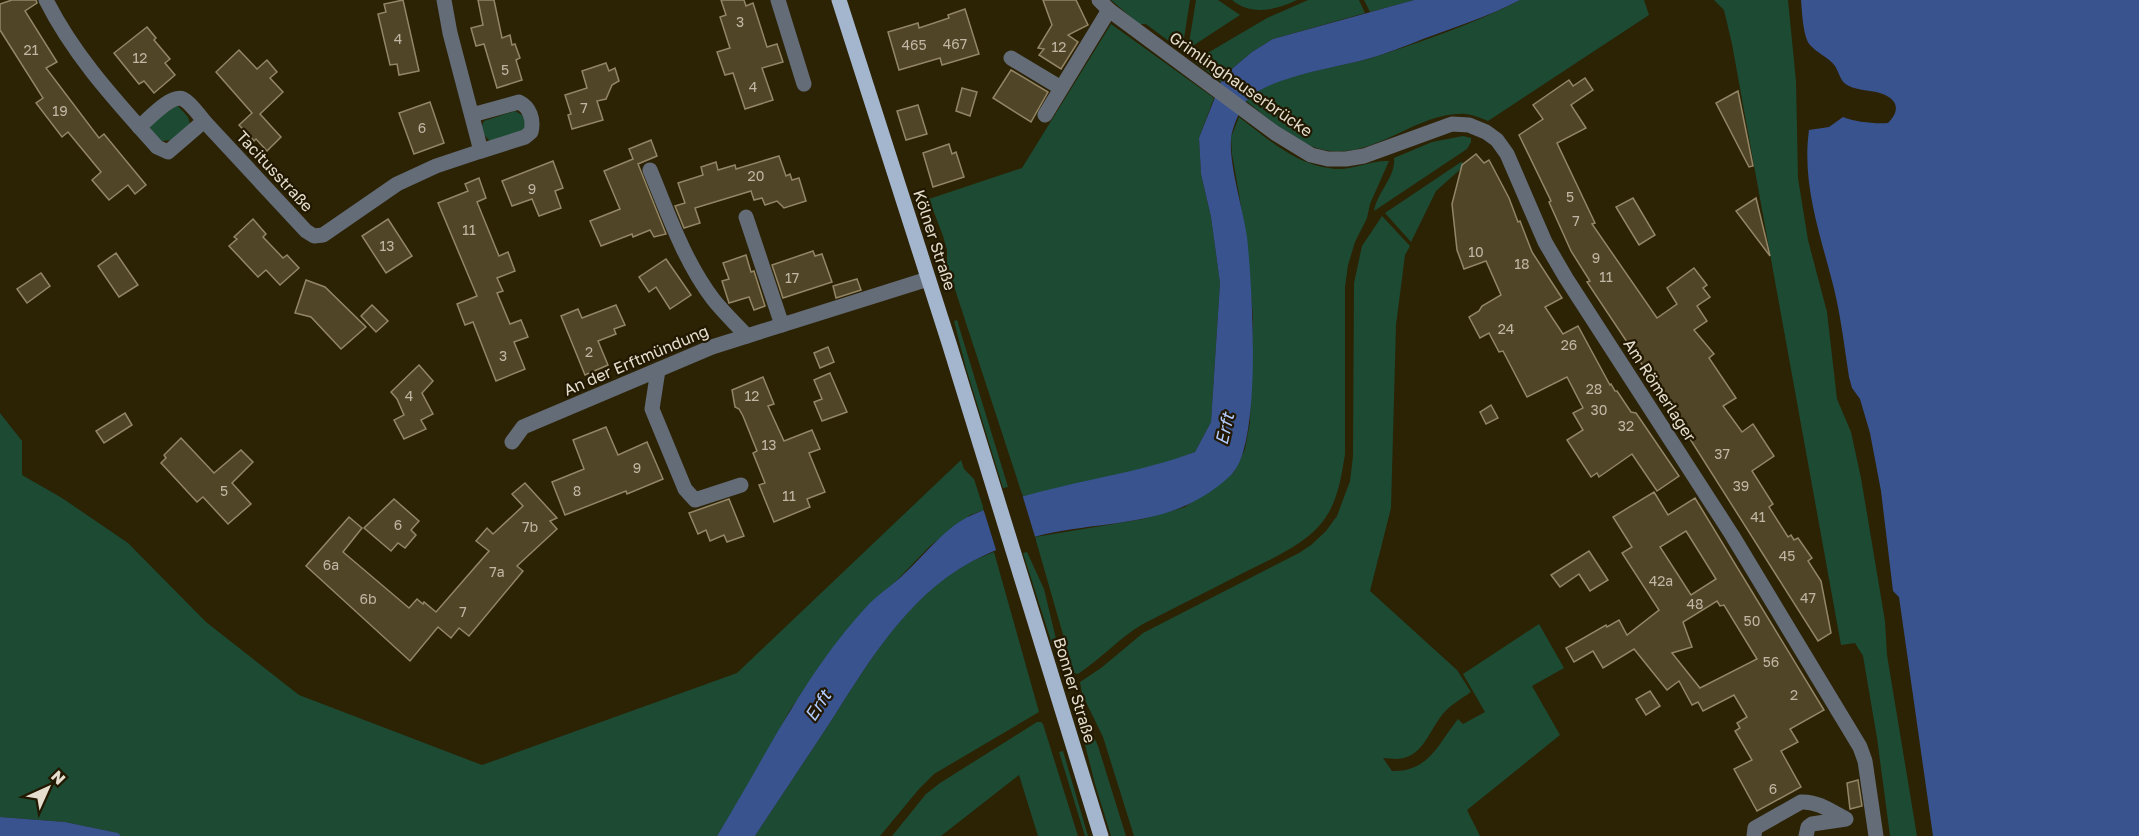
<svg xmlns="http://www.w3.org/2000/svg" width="2139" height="836" font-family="'Golos Text',sans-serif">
<rect width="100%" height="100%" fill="#2c2204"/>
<!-- green -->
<g fill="#1d4a33">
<path d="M1111,0h79l-8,51 -36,-27h-7z"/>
<path d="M1196,0h22l22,15 -52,34z"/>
<path d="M1232,0h65c-21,10 -46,16 -65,0z"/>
<path d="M1308,0h51l6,13 -92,26 -21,13 -19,16 -12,14 -27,-21 73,-43z"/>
<path d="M1364,0h50l-44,12z"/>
<path d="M1520,0h124l5,15 -161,106c-7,-3 -15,-6 -22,-7 -51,-3 -93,49 -146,35 -27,-7 -52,-31 -74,-48 23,-26 92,-33 125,-43 48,-15 105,-35 149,-58z"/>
<path d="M1714,0h74l8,81 2,97 10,62 19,72 10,87 14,33 10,46 24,143 2,34 30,181h-27l-13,-98 -14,-82 -8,-13 -14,2 -109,-601 -8,-34z"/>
<path d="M1111,24l103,74 -15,40 2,36 10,43 9,66 -9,139 -16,30 -32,12 -140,33 -76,-232v-15l-4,-14 -14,-37 93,-31z"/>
<path d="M177,105l11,12 2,7 -18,16 -11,1 -9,-10 -3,-6z"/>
<path d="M515,111l9,5 2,13 -36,12c-6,-5 -11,-12 -6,-20z"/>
<path d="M1239,117c29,22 60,51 99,52 17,0 35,-9 51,-8l-19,43 -3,14 -12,24 -7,23 -3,22v167c-4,26 -8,52 -26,72 -18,20 -46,32 -70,44 -35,18 -71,36 -106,54 -24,14 -42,35 -65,50l-4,-1 -39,-136 108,-18 42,-12 49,-35 11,-23 5,-27 3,-105 -7,-82 -14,-81 -1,-17z"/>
<path d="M1463,136l8,2v4l-4,7 -93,62c3,-19 22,-34 20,-53l38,-16z"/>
<path d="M1461,162l3,1v3l-28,25 -25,51 -26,-29z"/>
<path d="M1382,216l28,30 -5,9 -9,70 -5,183 -21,83 87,79 14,22c-10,7 -22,14 -29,23 -14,18 -20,43 -45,44 -5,0 -10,-1 -14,-1l9,13c37,1 46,-27 66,-52l5,5 22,-12 -22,-38 76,-50 25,44 -32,18 28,49 -93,75 13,26h-346l-31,-99 -21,-43 -2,-12 21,-14 42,-35 156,-80 12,-8 15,-14 11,-15 13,-35 3,-25 1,-173 8,-37z"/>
<path d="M957,320l51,167 -5,1 -37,-120 -12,-47z"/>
<path d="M0,413l22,28v34l40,23 66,45 78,79 93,73 183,70 255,-92 224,-213 3,9 10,10 10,31 -14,5 -40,31 -88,91 -52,73 -36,67 -37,59h-596l-4,-3 -52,-11 -65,-5z"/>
<path d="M994,552l45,160 -105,62 -15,15 -39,47h-125c25,-38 51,-77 76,-115 42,-65 86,-142 163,-169z"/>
<path d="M1027,552l17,37 13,54 -5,1 -29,-91z"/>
<path d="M1037,722h4l2,2 35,112h-40l-19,-61 -78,61h-49l34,-42 14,-11z"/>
<path d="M1085,732c7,1 10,7 13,14l28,90h-15l-16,-52 -13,-51z"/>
<path d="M1063,751l25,85h-3l-26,-84z"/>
</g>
<!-- water -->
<g fill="#39538f">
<path d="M1414,0h106c-31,16 -64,27 -97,39 -18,7 -37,15 -56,20 -29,8 -96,18 -118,39 -8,8 -17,30 -18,41 -2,27 12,69 16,98 5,45 16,208 -16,238 -59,56 -126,43 -197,62 -16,4 -34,11 -49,18 -72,32 -113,102 -154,166 -25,38 -51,77 -76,115h-38c48,-78 88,-164 152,-232 11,-11 24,-19 35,-30 20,-18 42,-48 68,-59 71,-32 151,-36 223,-63l16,-30 9,-139 -9,-66 -10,-43 -2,-36 22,-56 12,-14 19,-16 21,-13z"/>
<path d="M1801,0h338v836h-206l-34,-239 -6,-6 -12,-100 -11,-58 -10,-34 -8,-11 -3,-11c-5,-33 -9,-68 -18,-100 -13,-49 -29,-96 -22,-147l20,-3 14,-10c12,5 32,7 45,6 5,-5 11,-13 6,-21 -10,-14 -34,-9 -47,-17 -7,-4 -8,-13 -12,-19 -7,-9 -18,-13 -25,-21 -7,-8 -8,-34 -9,-45z"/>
<path d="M0,817l65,5 53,11 3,3h-121z"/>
</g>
<!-- pier -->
<path fill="#2c2204" d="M1022,494l14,46 -39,13 -14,-45z"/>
<!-- building -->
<g fill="#514528" stroke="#938667" stroke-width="1.5" fill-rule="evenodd">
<path d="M12,0h24l1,3 -12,8 32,51 -11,6 53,70 5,-4 42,51 -11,9 -7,-9 -19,15 -17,-20 9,-8 -33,-40 -6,5 -26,-34 7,-5 -43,-68v-26z"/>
<path d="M403,0l16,71 -20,4 -2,-11 -7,1 -12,-51 8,-2 -2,-8z"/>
<path d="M478,0h16l8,38 8,-3 2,10 3,-1 5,14 -4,2 6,20 -25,8 -13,-44 -8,2 -5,-18 12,-3z"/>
<path d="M721,0h23l2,6 7,-3 14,44 10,-3 6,18 -21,6 11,32 -28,9 -12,-36 -8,2 -8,-23 13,-4 -10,-31 6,-2z"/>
<path d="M1043,0h33l12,25 -20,10 10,7 -17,27 -22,-14 5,-6 -6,-1 14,-23z"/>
<path d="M965,9l14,45 -37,11 -2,-7 -41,12 -11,-38 30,-9 1,5 30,-10 -1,-3z"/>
<path d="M147,27l9,11 -2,2 16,19 -5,4 10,12 -21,18 -10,-12 -5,3 -25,-31z"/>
<path d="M239,50l18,19 10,-9 10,12 -7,6 13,14 -23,22 21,23 -14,14 -11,-12 -2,2 -15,-16 13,-12 -36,-41z"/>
<path d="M606,63l3,8 6,-3 4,13 -7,4 -6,14 -9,2 6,19 -31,9 -4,-14 3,-1 -6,-19 22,-7 -5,-17z"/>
<path d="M1011,70l37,22 -17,30 -38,-24z"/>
<path d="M1585,78l8,12 -22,15 15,23 -29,15 38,80 -3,1 65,94 20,-14 -10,-16 27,-20 13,17 -4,3 7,9 -13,9 10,15 -13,9 20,24 -5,4 27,40 -13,8 19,26 11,-8 21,32 -22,15 21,33 -4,3 19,30 3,-2 3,5 4,-2 14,20 -4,3 13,20 10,52 -13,8 -157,-248 -74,-111 3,-1 -19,-30 -22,-49 2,-1 -32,-66 24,-16 -10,-14 36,-25 4,6z"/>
<path d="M962,88l15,4 -7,24 -14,-5z"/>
<path d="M1738,91l15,75 -4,1 -33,-64z"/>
<path d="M430,102l14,41 -30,11 -15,-41z"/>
<path d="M918,105l9,29 -21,6 -9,-29z"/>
<path d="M651,140l6,16 -19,8 28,70 -12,3 -4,-7 -17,7 -1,-3 -31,12 -11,-25 30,-12 -16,-38 29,-12 -4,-10z"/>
<path d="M949,144l3,10 4,-2 8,25 -31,10 -10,-34z"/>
<path d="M1476,154l8,9 5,-3 20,38 9,24 2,-1 12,31 30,46 -17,9 18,27 15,-8 32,59 1,-1 4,7h2l14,21 5,1 43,63 -22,15 -25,-37 -33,23 -2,-4 -6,4 -24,-37 16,-10 -10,-17 10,-5 -16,-31 -40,20 -24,-46 -4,1 -10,-19 -9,5 -11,-21 10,-6 3,-5 19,-11 -15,-34 -22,8 -7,-19 -5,-46 10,-39z"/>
<path d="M779,156l7,20 4,-2 2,6 7,-2 7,23 -22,7 -7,-7 -12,4 -3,-7 -8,2 -3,-9 -56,17 5,15 -16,5 -9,-22 10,-3 -7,-20 25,-8 -2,-8 15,-5 2,8 17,-5 1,4z"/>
<path d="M553,161l10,27 -8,3 6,17 -22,8 -7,-17 -20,7 -10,-25z"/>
<path d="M479,178l7,20 -9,4 22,54 9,-4 7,19 -18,7 6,13 -6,2 13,31 11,-4 7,17 -14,5 11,27 -29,12 -23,-59 -8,3 -8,-21 20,-8 -39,-93 30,-12 -3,-7z"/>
<path d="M1633,198l22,37 -16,10 -23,-38z"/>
<path d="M1756,198l14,58 -34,-45z"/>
<path d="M253,219l13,15 -3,3 20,21 4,-3 12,13 -19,17 -14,-15 -8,7 -29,-31 8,-7 -3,-2z"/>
<path d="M388,219l24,37 -26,17 -24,-37z"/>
<path d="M813,251l2,5 7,-2 10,28 -49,16 -11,-33z"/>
<path d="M116,253l22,32 -19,12 -21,-31z"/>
<path d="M746,255l5,17 3,-1 11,35 -11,4 -5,-13 -20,6 -7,-22 7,-2 -6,-16z"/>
<path d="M666,259l25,36 -21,14 -14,-22 -7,5 -10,-15z"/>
<path d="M41,273l9,13 -23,17 -10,-14z"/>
<path d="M857,279l4,11 -25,8 -3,-12z"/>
<path d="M306,280l19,7 41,40 -25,22 -30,-32 -16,-4z"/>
<path d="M372,305l16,16 -12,11 -15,-16z"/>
<path d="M616,305l9,20 -11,4 2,5 -18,7 10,24 -23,10 -24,-59 17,-7 4,9z"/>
<path d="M828,347l6,15 -14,6 -6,-15z"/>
<path d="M419,365l14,16 -11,12 11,21 -12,6 5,9 -22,10 -10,-19 10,-5 -7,-16 -6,-7z"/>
<path d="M830,373l17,39 -25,9 -8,-19 8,-3 -8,-19z"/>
<path d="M763,377l11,27 -6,2 16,35 28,-11 8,19 -11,4 16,39 -18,7 3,8 -36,15 -15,-37 6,-2 -12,-30 4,-2 -14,-35 -4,-7 -4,-2 -3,-17z"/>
<path d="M1491,405l7,13 -12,6 -6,-12z"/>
<path d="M125,413l7,12 -28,18 -8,-12z"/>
<path d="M606,427l12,28 29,-13 16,37 -36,15 -1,-3 -61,24 -13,-33 32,-13 -11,-29z"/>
<path d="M181,438l33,35 27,-23 12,12 -21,21 19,21 -23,20 -25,-27 -6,5 -36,-39 5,-5 -2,-3z"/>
<path d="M525,483l32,35 -7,3 7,8 -40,37 6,5 -54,65 -10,-8 -8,10 -13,-11 -28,34 -104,-95 43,-49 13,11 -19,24 66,56 8,-9 6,5 1,-2 12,10 53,-61 -13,-10 11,-13 6,6 30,-28 -11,-12z"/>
<path d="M1654,492l14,23 27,-17 129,212 -34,19 8,13 -17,9 20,36 -44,24 -23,-42 18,-9 -17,-29 5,-3 -3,-5 10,-6 -13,-22 -31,16 -5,-9 -6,3 -13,-24 -12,9 -33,-41 -31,19 -10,-17 -19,11 -8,-14 40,-23 1,2 12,-7 8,15 32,-25 -37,-57 10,-6 -19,-30zM1686,531l30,48 -25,16 -31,-48zM1717,601l3,5 4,-1 33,54 -57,29 -28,-35 20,-6 -9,-25z"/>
<path d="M394,499l25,22 -8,9 5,5 -11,13 -7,-5 -7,8 -27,-23z"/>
<path d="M729,499l15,37 -17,6 -3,-7 -14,6 -4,-11 -8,4 -9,-21z"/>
<path d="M1589,551l19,29 -18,11 -11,-17 -19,13 -9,-12z"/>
<path d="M1650,691l10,15 -14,9 -10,-16z"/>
<path d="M1858,780l4,26 -12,3 -3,-26z"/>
</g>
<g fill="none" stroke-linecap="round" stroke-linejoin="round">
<!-- minor -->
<g stroke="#646c78" stroke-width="15">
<path d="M46,0c28,56 70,101 111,147l11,5 36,-31 102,110 8,5 9,-1 74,-51 39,-18 45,-15 -31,-118 -6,-33"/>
<path d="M778,0l26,84"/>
<path d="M1099,0l10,10 166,123 36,22 17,4h18l18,-3 88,-32 17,1 17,7 11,8 10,14 38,88 21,36 166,257 128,212 5,14 11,75"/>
<path d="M1011,58l50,30"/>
<path d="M472,115l47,-13c11,5 15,18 12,30l-6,5 -44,14"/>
<path d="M1045,115l64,-105"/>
<path d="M139,127c10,-8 32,-33 44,-28 8,4 15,15 21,22"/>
<path d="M650,170c18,43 34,91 63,129 10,13 23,25 34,37"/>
<path d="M746,217l36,108"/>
<path d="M658,370l-6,39 33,80 10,11 46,-15"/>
<path d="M512,442l11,-15 189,-80 216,-68"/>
<path d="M1754,836l1,-8 46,-26c17,-1 31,10 45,17l-34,5 -4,3 -2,9"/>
</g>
<!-- major -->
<path stroke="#a4b5ce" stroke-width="15" d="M839,0l110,343 152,493"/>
</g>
<g text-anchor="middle" stroke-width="4.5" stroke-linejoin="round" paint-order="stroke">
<!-- number labels -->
<g font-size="14" fill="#c0b8a4">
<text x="740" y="27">3</text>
<text x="398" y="44">4</text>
<text x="955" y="49">467</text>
<text x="914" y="50">465</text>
<text x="1059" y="52">12</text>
<text x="31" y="55">21</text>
<text x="140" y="63">12</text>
<text x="505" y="75">5</text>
<text x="753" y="92">4</text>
<text x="584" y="113">7</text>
<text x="60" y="116">19</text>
<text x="422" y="133">6</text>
<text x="756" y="181">20</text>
<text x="532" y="194">9</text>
<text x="1570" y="202">5</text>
<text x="1576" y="226">7</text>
<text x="469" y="235">11</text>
<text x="387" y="251">13</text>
<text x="1476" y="257">10</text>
<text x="1596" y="263">9</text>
<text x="1522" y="269">18</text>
<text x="1606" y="282">11</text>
<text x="792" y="283">17</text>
<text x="1506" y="334">24</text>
<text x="1569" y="350">26</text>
<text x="589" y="357">2</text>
<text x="503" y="361">3</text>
<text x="1594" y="394">28</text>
<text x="409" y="401">4</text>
<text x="752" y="401">12</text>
<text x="1599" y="415">30</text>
<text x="1626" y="431">32</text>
<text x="769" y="450">13</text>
<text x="1722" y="459">37</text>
<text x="637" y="473">9</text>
<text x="1741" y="491">39</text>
<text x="224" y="496">5</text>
<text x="577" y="496">8</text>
<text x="789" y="501">11</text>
<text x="1758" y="522">41</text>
<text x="398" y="530">6</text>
<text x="530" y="532">7b</text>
<text x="1787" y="561">45</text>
<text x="331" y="570">6a</text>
<text x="497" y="577">7a</text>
<text x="1661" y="586">42a</text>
<text x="1808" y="603">47</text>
<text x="368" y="604">6b</text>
<text x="1695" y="609">48</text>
<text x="463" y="617">7</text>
<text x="1752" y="626">50</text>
<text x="1771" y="667">56</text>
<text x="1794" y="700">2</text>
<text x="1773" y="794">6</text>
</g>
<!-- street labels -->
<g font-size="16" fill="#e5dece" stroke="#221800">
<text transform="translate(1241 84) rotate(35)" y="6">Grimlinghauserbrücke</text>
<text transform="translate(275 171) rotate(47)" y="6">Tacitusstraße</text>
<text transform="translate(935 240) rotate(72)" y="6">Kölner Straße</text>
<text transform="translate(636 360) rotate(-23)" y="6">An der Erftmündung</text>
<text transform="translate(1660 390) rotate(57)" y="6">Am Römerlager</text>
<text transform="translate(1075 690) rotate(73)" y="6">Bonner Straße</text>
</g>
<!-- water labels -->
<g font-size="18" font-style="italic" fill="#b0c9fe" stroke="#221800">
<text transform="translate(1225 429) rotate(-77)" y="6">Erft</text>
<text transform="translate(818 706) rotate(-57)" y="6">Erft</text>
</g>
</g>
<!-- north arrow -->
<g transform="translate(48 788) rotate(45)" stroke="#221800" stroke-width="4.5" paint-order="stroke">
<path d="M0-4.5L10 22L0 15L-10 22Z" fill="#e5dece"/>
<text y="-9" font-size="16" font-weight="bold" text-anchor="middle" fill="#e5dece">N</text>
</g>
</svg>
